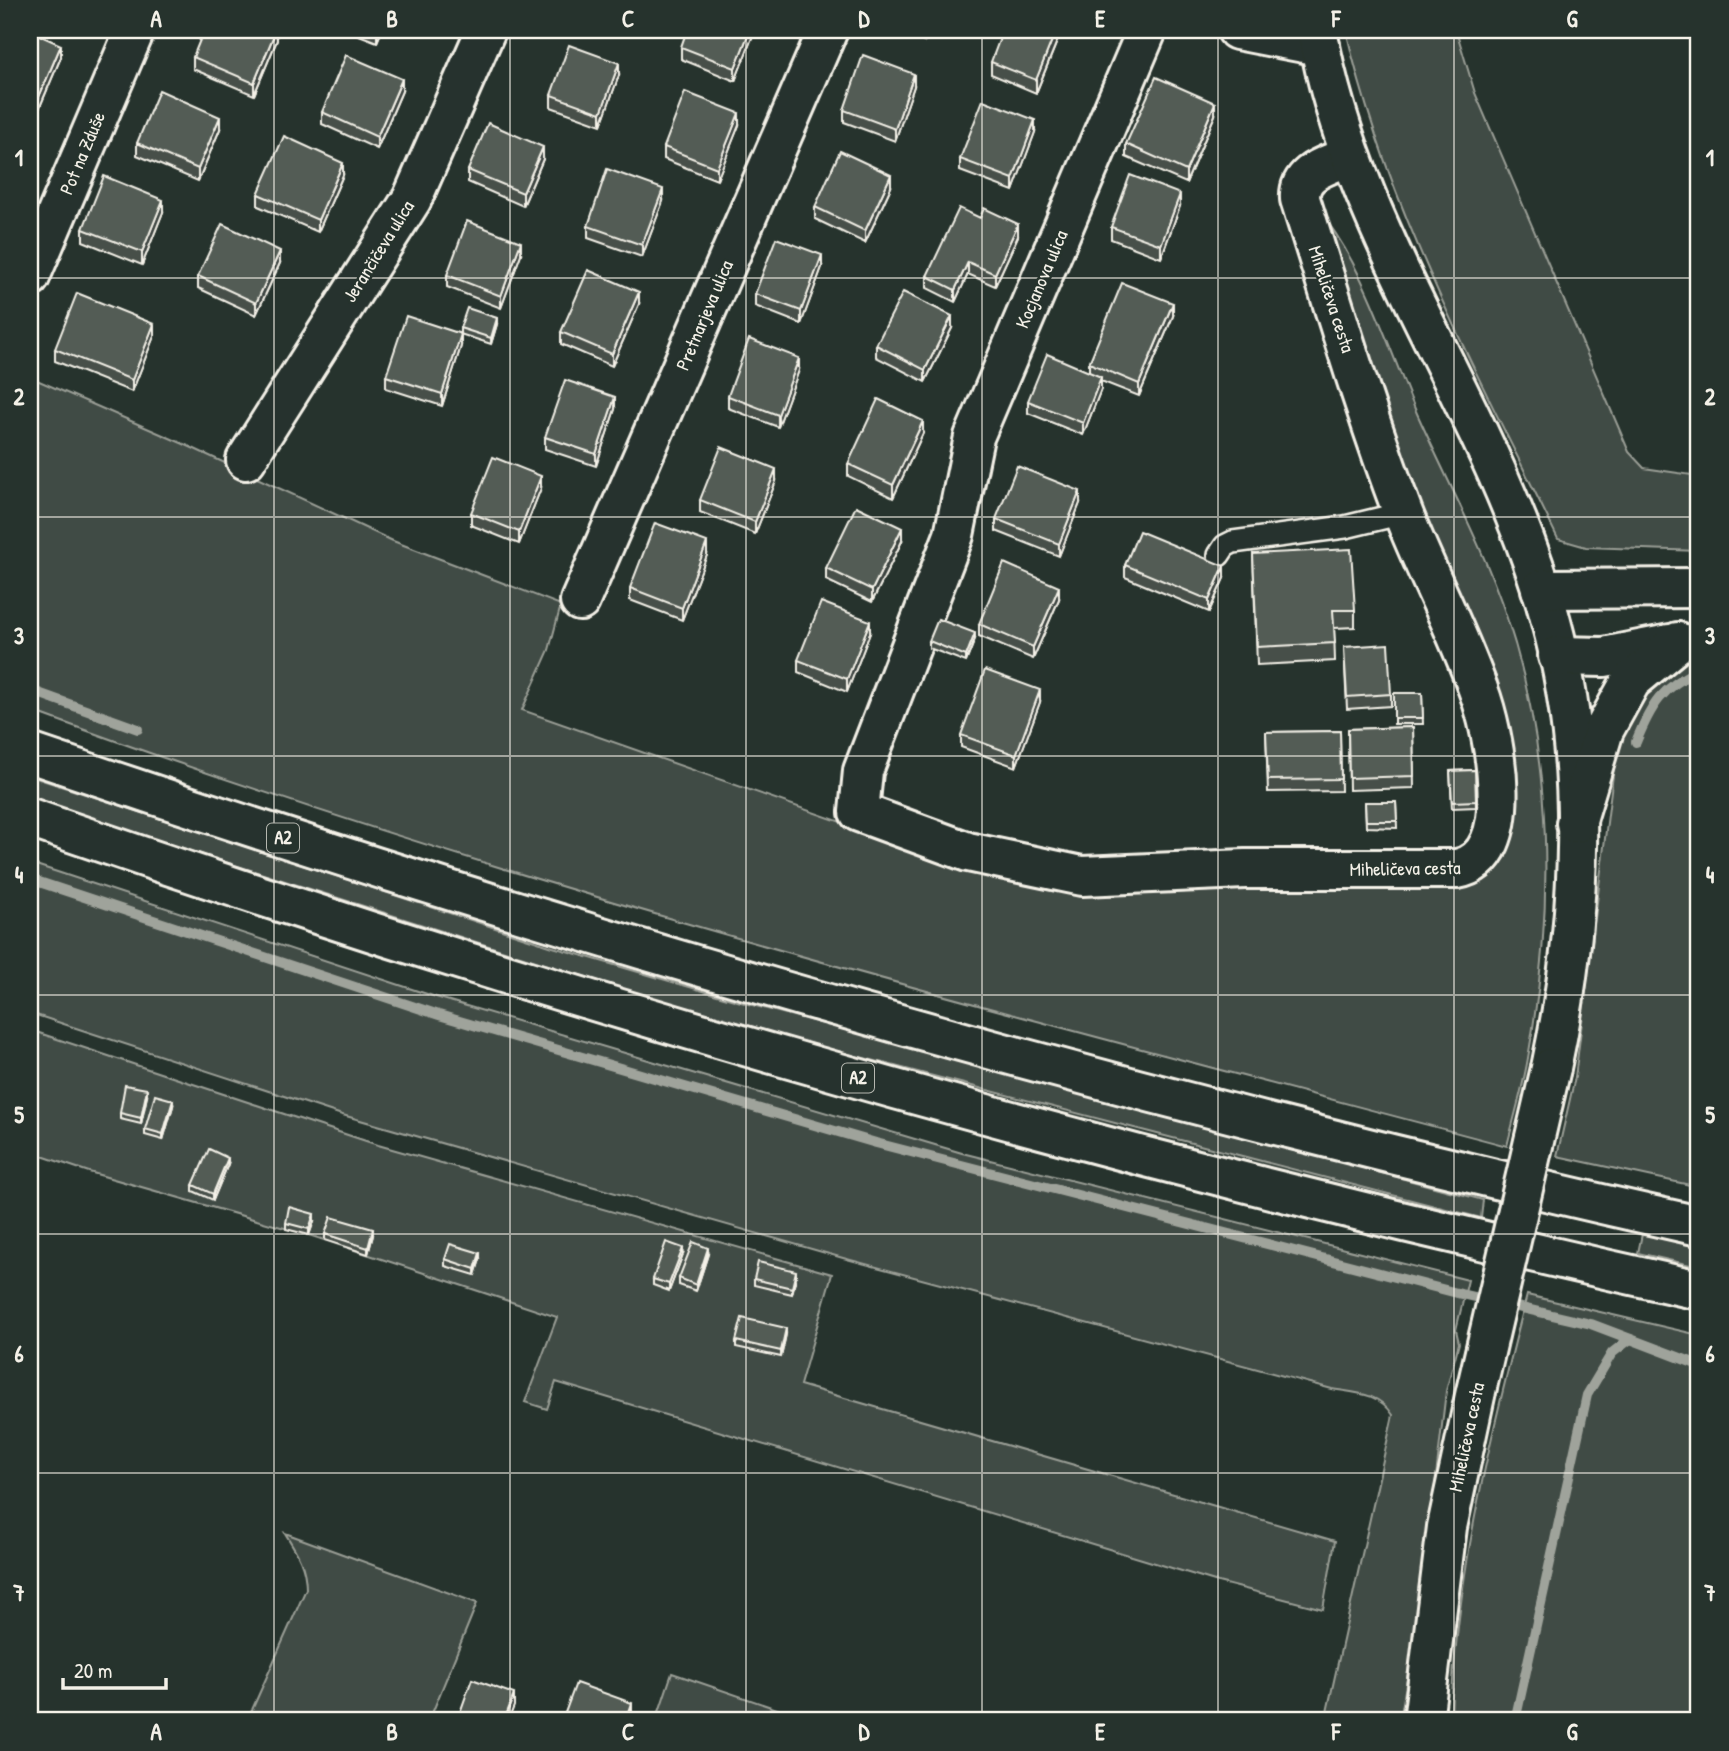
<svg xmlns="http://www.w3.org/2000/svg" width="1729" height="1751" font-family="'Patrick Hand',sans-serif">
<rect width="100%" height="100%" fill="#26332d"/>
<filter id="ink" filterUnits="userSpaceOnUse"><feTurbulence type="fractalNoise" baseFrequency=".0143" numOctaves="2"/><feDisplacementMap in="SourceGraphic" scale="14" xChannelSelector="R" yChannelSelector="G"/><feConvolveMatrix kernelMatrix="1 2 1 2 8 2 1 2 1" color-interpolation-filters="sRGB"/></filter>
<g filter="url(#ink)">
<!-- green -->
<g fill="#414b45" stroke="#9a9e96" stroke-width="2">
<path d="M1346,30h110l19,63 154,359 15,16 55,8v75l-113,-4 -28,-8c-80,-165 -171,-329 -212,-509z"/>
<path d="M1318,210c44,51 70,137 97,199 31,70 68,137 92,209 47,141 47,295 21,440 -5,30 -14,59 -21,88 -496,-132 -995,-258 -1477,-436v-333l156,68 207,96 168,64 -12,45 -27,60 393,138 562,31 18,-9 11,-13 5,-97 -13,-79 -54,-118 -39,-97z"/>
<path d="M1699,653v534l-142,-31 18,-79 40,-318c10,-43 37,-94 84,-106z"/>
<path d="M30,776l523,171 188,55 742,198 -2,18 -744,-193 -703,-224 -4,-2z"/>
<path d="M30,863l406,134 526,156 506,127 -12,50 3,13 -13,48 -20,171 -26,159h-75l68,-306c-14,-22 -36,-22 -61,-26l-489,-131 -504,-144 -309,-101z"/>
<path d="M30,1030l348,115 454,129 -32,111 535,156 -12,68 -105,-27 -662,-200 -9,27 -22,-7 32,-85 -248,-82 -220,-63 -59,-20z"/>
<path d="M1642,1234l57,11v22l-61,-14z"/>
<path d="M1527,1295l172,40v386h-248c4,-144 40,-287 76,-426z"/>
<path d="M285,1533l192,70 -48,118h-182l59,-132c0,-23 -9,-37 -21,-56z"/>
<path d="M672,1673l140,48h-156z"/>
</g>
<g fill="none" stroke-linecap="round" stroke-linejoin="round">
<!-- stream -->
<g stroke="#9fa39b" stroke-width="10">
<path d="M30,690l108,39"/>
<path d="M1636,742c15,-37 26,-55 63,-72"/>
<path d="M30,879l409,136 437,128 585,151 130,30 108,41"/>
<path d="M1515,1721l72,-326 25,-42 18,-14"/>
</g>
<!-- service casing -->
<g stroke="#f4f1e8" stroke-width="26">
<path id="service" d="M1219,555l6,-9 8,-4 112,-15 58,-14"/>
</g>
<!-- minor casing -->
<g stroke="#f4f1e8" stroke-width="44">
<g id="minor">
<path d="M1147,30l-173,407 -20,98 -91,236 -4,41 109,40 114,24 163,-7h212c64,-11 37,-138 21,-180 -21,-60 -52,-117 -75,-176 -39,-103 -70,-210 -103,-314 -2,-28 27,-33 49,-43"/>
<path d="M1237,30l83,16"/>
<path d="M30,277l105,-247"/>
<path d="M246,460l166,-261 74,-169"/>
<path d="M580,601l248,-571"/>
</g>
</g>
<!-- tertiary casing -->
<g stroke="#f4f1e8" stroke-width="44">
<g id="tertiary">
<path d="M1317,30c25,146 100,272 162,404 28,59 54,121 71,184 40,144 32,304 1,450"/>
<path d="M1423,1721l24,-194 29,-136"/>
</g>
</g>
<!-- motorway casing -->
<g stroke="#f4f1e8" stroke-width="44">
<g id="motorway">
<path d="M1541,589l158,-1"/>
<path d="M1558,656l46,1 66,-13"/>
<path d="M30,753c548,187 1103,347 1669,473"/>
<path d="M30,818c546,189 1105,348 1669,472"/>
<path d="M1576,823l28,-93 27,-49 47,-39"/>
</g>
</g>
<!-- service -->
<use href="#service" stroke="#26332d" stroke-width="21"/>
<!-- minor -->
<use href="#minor" stroke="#26332d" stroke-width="38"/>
<!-- tertiary -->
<use href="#tertiary" stroke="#26332d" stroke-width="38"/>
<!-- motorway -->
<use href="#motorway" stroke="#26332d" stroke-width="38"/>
<!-- tertiary-bridge casing -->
<g stroke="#f4f1e8" stroke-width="44" stroke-linecap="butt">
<path id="tertiary-bridge" d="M1476,1391l75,-323"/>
</g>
<!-- tertiary-bridge -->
<use href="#tertiary-bridge" stroke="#26332d" stroke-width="38"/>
</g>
<!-- wall -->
<g fill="#474f49" stroke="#f4f1e8" stroke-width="2">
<path d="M277,30v10l-23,55 -61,-26v-12z"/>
<path d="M346,30h36l-5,12z"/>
<path d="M755,30l-20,51 -54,-22v-12z"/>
<path d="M895,30h34l-5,12z"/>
<path d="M1060,30v4l-24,59 -45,-19v-12z"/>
<path d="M30,31l31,26 -25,59 -6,-3z"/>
<path d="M619,75l-18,50 -50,-18v-12z"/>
<path d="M914,86l-19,55 -51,-19v-12z"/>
<path d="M402,91l-25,58 -55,-25v-12z"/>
<path d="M1215,115l-29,68 -60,-26v-13z"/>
<path d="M739,125l-22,55 -53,-21v-12z"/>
<path d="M220,129l-22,52 -61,-26v-12z"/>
<path d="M1035,132l-22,59 -53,-20v-12z"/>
<path d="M543,159l-20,47 -55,-24v-12z"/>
<path d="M343,175l-25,57 -60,-26v-12z"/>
<path d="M891,187l-26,56 -50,-24v-12z"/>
<path d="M663,201l-21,56 -54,-19v-12z"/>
<path d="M1180,206l-19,52 -50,-19v-12z"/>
<path d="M163,212l-21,53 -59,-24v-12z"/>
<path d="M980,218l38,18 -23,50 -27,-12 -13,28 -28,-14v-12z"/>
<path d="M521,254l-20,54 -54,-21v-12z"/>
<path d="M280,263l-24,52 -58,-27v-12z"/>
<path d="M822,267l-21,57 -46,-18v-12z"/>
<path d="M639,304l-27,62 -51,-22v-12z"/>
<path d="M1173,316l-34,80 -38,-15v8l-18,46 -55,-22v-12l61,-29v-9z"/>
<path d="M497,324l-6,20 -31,-10v-6z"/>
<path d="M952,328l-27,54 -49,-25v-12z"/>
<path d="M154,336l-22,56 -77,-31v-12z"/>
<path d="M461,346l-19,60 -56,-18v-12z"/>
<path d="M799,370l-21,57 -50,-19v-12z"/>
<path d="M615,409l-19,57 -51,-17v-12z"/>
<path d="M923,433l-30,65 -45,-22v-12z"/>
<path d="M776,481l-21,53 -55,-22v-12z"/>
<path d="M541,488l-22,56 -48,-19v-12z"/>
<path d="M1080,503l-21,53 -63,-25v-12z"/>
<path d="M902,541l-30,61 -46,-22v-12z"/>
<path d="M1253,554l102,56v17l-21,1 1,33 -78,4z"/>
<path d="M707,555l-25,65 -52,-20v-12z"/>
<path d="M1125,565l99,13 -15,34 -84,-35z"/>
<path d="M1059,599l-26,60 -54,-23v-12z"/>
<path d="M870,633l-23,59 -49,-20v-12z"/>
<path d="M975,639l-9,23 -37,-14v-7z"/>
<path d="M1344,647l47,47v12l-44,3z"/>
<path d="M1394,693h28l1,31h-29z"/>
<path d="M1040,702l-24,65 -55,-20v-12z"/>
<path d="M1413,727l1,61 -65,2 -1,-61z"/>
<path d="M1340,731l1,60 -73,1 -2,-60z"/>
<path d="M1475,770l1,37 -24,1 -2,-37z"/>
<path d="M1365,802h31l1,26 -31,-1z"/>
<path d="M147,1096l-6,28 -21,-5v-6z"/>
<path d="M173,1106l-10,34 -18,-5v-6z"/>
<path d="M228,1164l-15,36 -20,-9v-6z"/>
<path d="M314,1221l-5,14 -23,-6v-6z"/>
<path d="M325,1234l48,1 -5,19 -43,-14z"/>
<path d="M683,1254l-14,37 -16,-6v-6z"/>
<path d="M708,1254l-12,37 -17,-6v-7z"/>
<path d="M445,1259h35l-5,16 -30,-9z"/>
<path d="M796,1277l-4,17 -38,-9v-6z"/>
<path d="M786,1334l-5,23 -45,-10v-6z"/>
</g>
<!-- shaded-wall -->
<g fill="#39403c" stroke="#f4f1e8" stroke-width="2">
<path d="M276,30l1,10 -23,55v-12z"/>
<path d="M377,30h5l-5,12z"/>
<path d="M750,30h5l-20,51v-13z"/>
<path d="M924,30h5l-5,12z"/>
<path d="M1056,30h4v4l-24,59v-13z"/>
<path d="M61,45v12l-25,59v-12z"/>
<path d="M619,63v12l-18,50v-12z"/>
<path d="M914,74v12l-19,55v-12z"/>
<path d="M402,79v12l-25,58v-12z"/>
<path d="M1215,103v12l-29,68v-12z"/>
<path d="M739,113v12l-22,55v-12z"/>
<path d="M220,117v12l-22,52v-12z"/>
<path d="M1035,120v12l-22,59v-12z"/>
<path d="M543,147v12l-20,47v-13z"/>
<path d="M343,163v12l-25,57v-12z"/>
<path d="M891,175v12l-26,56v-12z"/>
<path d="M663,189v12l-21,56v-12z"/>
<path d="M1180,194v12l-19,52v-13z"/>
<path d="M163,200v12l-21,53v-13z"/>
<path d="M1018,224v12l-23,50v-12z"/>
<path d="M521,242v12l-20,54v-12z"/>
<path d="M280,251v12l-24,52v-12z"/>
<path d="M822,255v12l-21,57v-13z"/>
<path d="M968,262v12l-13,28v-12z"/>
<path d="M639,292v12l-27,62v-12z"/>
<path d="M1173,303v13l-34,80v-12z"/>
<path d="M952,316v12l-27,54v-12z"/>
<path d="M497,318v6l-6,20v-6z"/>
<path d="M154,324v12l-22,56v-12z"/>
<path d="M461,334v12l-19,60v-12z"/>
<path d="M799,358v12l-21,57v-12z"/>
<path d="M1101,377v12l-18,46v-12z"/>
<path d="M615,397v12l-19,57v-12z"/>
<path d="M923,421v12l-30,65v-13z"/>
<path d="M776,469v12l-21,53v-12z"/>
<path d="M541,476v12l-22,56v-12z"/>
<path d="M1080,491v12l-21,53v-12z"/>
<path d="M902,528v13l-30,61v-12z"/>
<path d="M707,542v13l-25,65v-12z"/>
<path d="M1224,566v12l-15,34v-12z"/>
<path d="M1059,587v12l-26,60v-12z"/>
<path d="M870,621v12l-23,59v-13z"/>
<path d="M975,633v6l-9,23v-6z"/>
<path d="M1040,690v12l-24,65v-12z"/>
<path d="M147,1089v7l-6,28v-6z"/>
<path d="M173,1100v6l-10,34v-6z"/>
<path d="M228,1158v6l-15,36v-6z"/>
<path d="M314,1214v7l-5,14v-6z"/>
<path d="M373,1229v6l-5,19v-6z"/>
<path d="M683,1248v6l-14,37v-7z"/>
<path d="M708,1248v6l-12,37v-6z"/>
<path d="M480,1253v6l-5,16v-6z"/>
<path d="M796,1271v6l-4,17v-6z"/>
<path d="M786,1328v6l-5,23v-6z"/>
<path d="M514,1694v12l-6,15h-4z"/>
<path d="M632,1703v12l-2,6h-4z"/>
</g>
<!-- building -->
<g fill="#525c55" stroke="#f4f1e8" stroke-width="2">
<path d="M204,30h72l-22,53 -61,-26z"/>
<path d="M687,30h63l-15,38 -54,-21z"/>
<path d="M1003,30h53l-20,50 -45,-18z"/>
<path d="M30,31l31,14 -25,59 -6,-3z"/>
<path d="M569,45l50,18 -18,50 -50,-18z"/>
<path d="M346,55l56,24 -25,58 -55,-25z"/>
<path d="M863,55l51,19 -19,55 -51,-19z"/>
<path d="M1156,77l59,26 -29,68 -60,-27z"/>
<path d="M159,90l61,27 -22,52 -61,-26z"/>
<path d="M685,92l54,21 -22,55 -53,-21z"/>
<path d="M983,100l52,20 -22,59 -53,-20z"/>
<path d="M488,123l55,24 -20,46 -55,-23z"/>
<path d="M284,136l59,27 -25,57 -60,-26z"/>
<path d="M840,151l51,24 -26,56 -50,-24z"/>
<path d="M607,169l56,20 -21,56 -54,-19z"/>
<path d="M1130,175l50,19 -19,51 -50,-18z"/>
<path d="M104,176l59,24 -21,52 -59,-23z"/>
<path d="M959,208l21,10 4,-10 34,16 -23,50 -27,-12 -13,28 -28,-14z"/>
<path d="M467,221l54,21 -20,54 -54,-21z"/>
<path d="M222,224l58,27 -24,52 -58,-27z"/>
<path d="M776,238l46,17 -21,56 -46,-17z"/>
<path d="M588,270l51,22 -27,62 -51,-22z"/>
<path d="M1122,283l51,20 -34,81 -50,-21z"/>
<path d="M903,292l49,24 -27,54 -49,-25z"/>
<path d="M77,293l77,31 -22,56 -77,-31z"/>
<path d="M467,308l30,10 -6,20 -31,-10z"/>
<path d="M406,316l55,18 -19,60 -56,-18z"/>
<path d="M749,339l50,19 -21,57 -50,-19z"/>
<path d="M1047,354l54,23 -18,46 -55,-22z"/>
<path d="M565,380l50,17 -19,57 -51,-17z"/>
<path d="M878,399l45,22 -30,64 -45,-21z"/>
<path d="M721,447l55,22 -21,53 -55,-22z"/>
<path d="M493,457l48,19 -22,56 -48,-19z"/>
<path d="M1017,466l63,25 -21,53 -63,-25z"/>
<path d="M856,506l46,22 -30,62 -46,-22z"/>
<path d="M655,523l52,19 -25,66 -52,-20z"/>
<path d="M1139,531l85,35 -15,34 -84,-35z"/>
<path d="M1351,549l4,61h-22l2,33 -78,4 -4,-93z"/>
<path d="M1004,563l55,24 -26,60 -54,-23z"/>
<path d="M821,602l49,19 -23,58 -49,-19z"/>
<path d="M938,619l37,14 -9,23 -37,-15z"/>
<path d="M1388,644l3,50 -44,3 -3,-50z"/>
<path d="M985,670l55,20 -24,65 -55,-20z"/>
<path d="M1394,693h28l1,25h-29z"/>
<path d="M1413,727l1,49 -65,2 -1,-49z"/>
<path d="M1340,731l1,48 -73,1 -2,-48z"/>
<path d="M1475,770l1,31 -24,1 -2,-31z"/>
<path d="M1365,802h31l1,19h-31z"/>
<path d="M125,1085l22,4 -6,29 -21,-5z"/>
<path d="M155,1095l18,5 -10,34 -18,-5z"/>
<path d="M209,1149l19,9 -15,36 -20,-9z"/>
<path d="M289,1207l25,7 -5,15 -23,-6z"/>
<path d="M331,1217l42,12 -5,19 -43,-14z"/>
<path d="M666,1242l17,6 -14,36 -16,-5z"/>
<path d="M693,1242l15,6 -12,37 -17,-7z"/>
<path d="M450,1244l30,9 -5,16 -30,-10z"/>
<path d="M758,1262l38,9 -4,17 -38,-9z"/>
<path d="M742,1318l44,10 -5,23 -45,-10z"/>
<path d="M472,1679l42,15 -10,27h-47z"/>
<path d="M576,1683l56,20 -6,18h-64z"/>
</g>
</g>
<!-- grid -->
<path fill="none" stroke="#f4f1e8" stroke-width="2" stroke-opacity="0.55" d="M274,30v1691M510,30v1691M746,30v1691M982,30v1691M1218,30v1691M1454,30v1691M30,278h1669M30,517h1669M30,756h1669M30,995h1669M30,1234h1669M30,1473h1669"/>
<g text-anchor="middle" stroke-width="5" stroke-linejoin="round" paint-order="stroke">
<!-- shield labels -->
<g fill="#26332d" stroke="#b6b8b0" stroke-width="2">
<rect x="267" y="823.5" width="32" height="29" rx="5"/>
<rect x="842" y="1063.5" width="32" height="29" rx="5"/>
</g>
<g font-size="18" font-weight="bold" fill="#f4f1e8">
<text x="283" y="844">A2</text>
<text x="858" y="1084">A2</text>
</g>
<!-- street labels -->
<g font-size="19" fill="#f4f1e8" stroke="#26332d">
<text transform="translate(82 153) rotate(-67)" y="7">Pot na Zduše</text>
<text transform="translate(378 251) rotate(-58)" y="7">Jerančičeva ulica</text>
<text transform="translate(1041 279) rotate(-67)" y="7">Kocjanova ulica</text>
<text transform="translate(1332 299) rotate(72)" y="7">Miheličeva cesta</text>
<text transform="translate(704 315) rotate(-67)" y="7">Pretnarjeva ulica</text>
<text transform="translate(1405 868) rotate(-1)" y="7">Miheličeva cesta</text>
<text transform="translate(1466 1437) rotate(-78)" y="7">Miheličeva cesta</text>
</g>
</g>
<!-- margin -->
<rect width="1729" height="1751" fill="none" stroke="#26332d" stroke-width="77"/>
<!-- scale -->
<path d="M63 1678v10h103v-10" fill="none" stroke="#f4f1e8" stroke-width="3.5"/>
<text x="74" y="1678" font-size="21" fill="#f4f1e8" stroke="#26332d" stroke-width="5" paint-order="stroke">20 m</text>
<rect x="38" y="38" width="1652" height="1674" fill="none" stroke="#f4f1e8" stroke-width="2.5"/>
<g font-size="23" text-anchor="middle" font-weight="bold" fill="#f4f1e8">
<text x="156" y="27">A</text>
<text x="392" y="27">B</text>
<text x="628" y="27">C</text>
<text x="864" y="27">D</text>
<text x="1100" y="27">E</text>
<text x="1336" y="27">F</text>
<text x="1572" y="27">G</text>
<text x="19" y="166">1</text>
<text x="1710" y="166">1</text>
<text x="19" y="405">2</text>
<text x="1710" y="405">2</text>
<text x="19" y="644">3</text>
<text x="1710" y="644">3</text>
<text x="19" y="883">4</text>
<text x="1710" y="883">4</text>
<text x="19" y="1123">5</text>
<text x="1710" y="1123">5</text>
<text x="19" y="1362">6</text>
<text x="1710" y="1362">6</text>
<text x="19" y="1601">7</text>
<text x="1710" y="1601">7</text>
<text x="156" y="1740">A</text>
<text x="392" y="1740">B</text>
<text x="628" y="1740">C</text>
<text x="864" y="1740">D</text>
<text x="1100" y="1740">E</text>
<text x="1336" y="1740">F</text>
<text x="1572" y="1740">G</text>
</g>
</svg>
